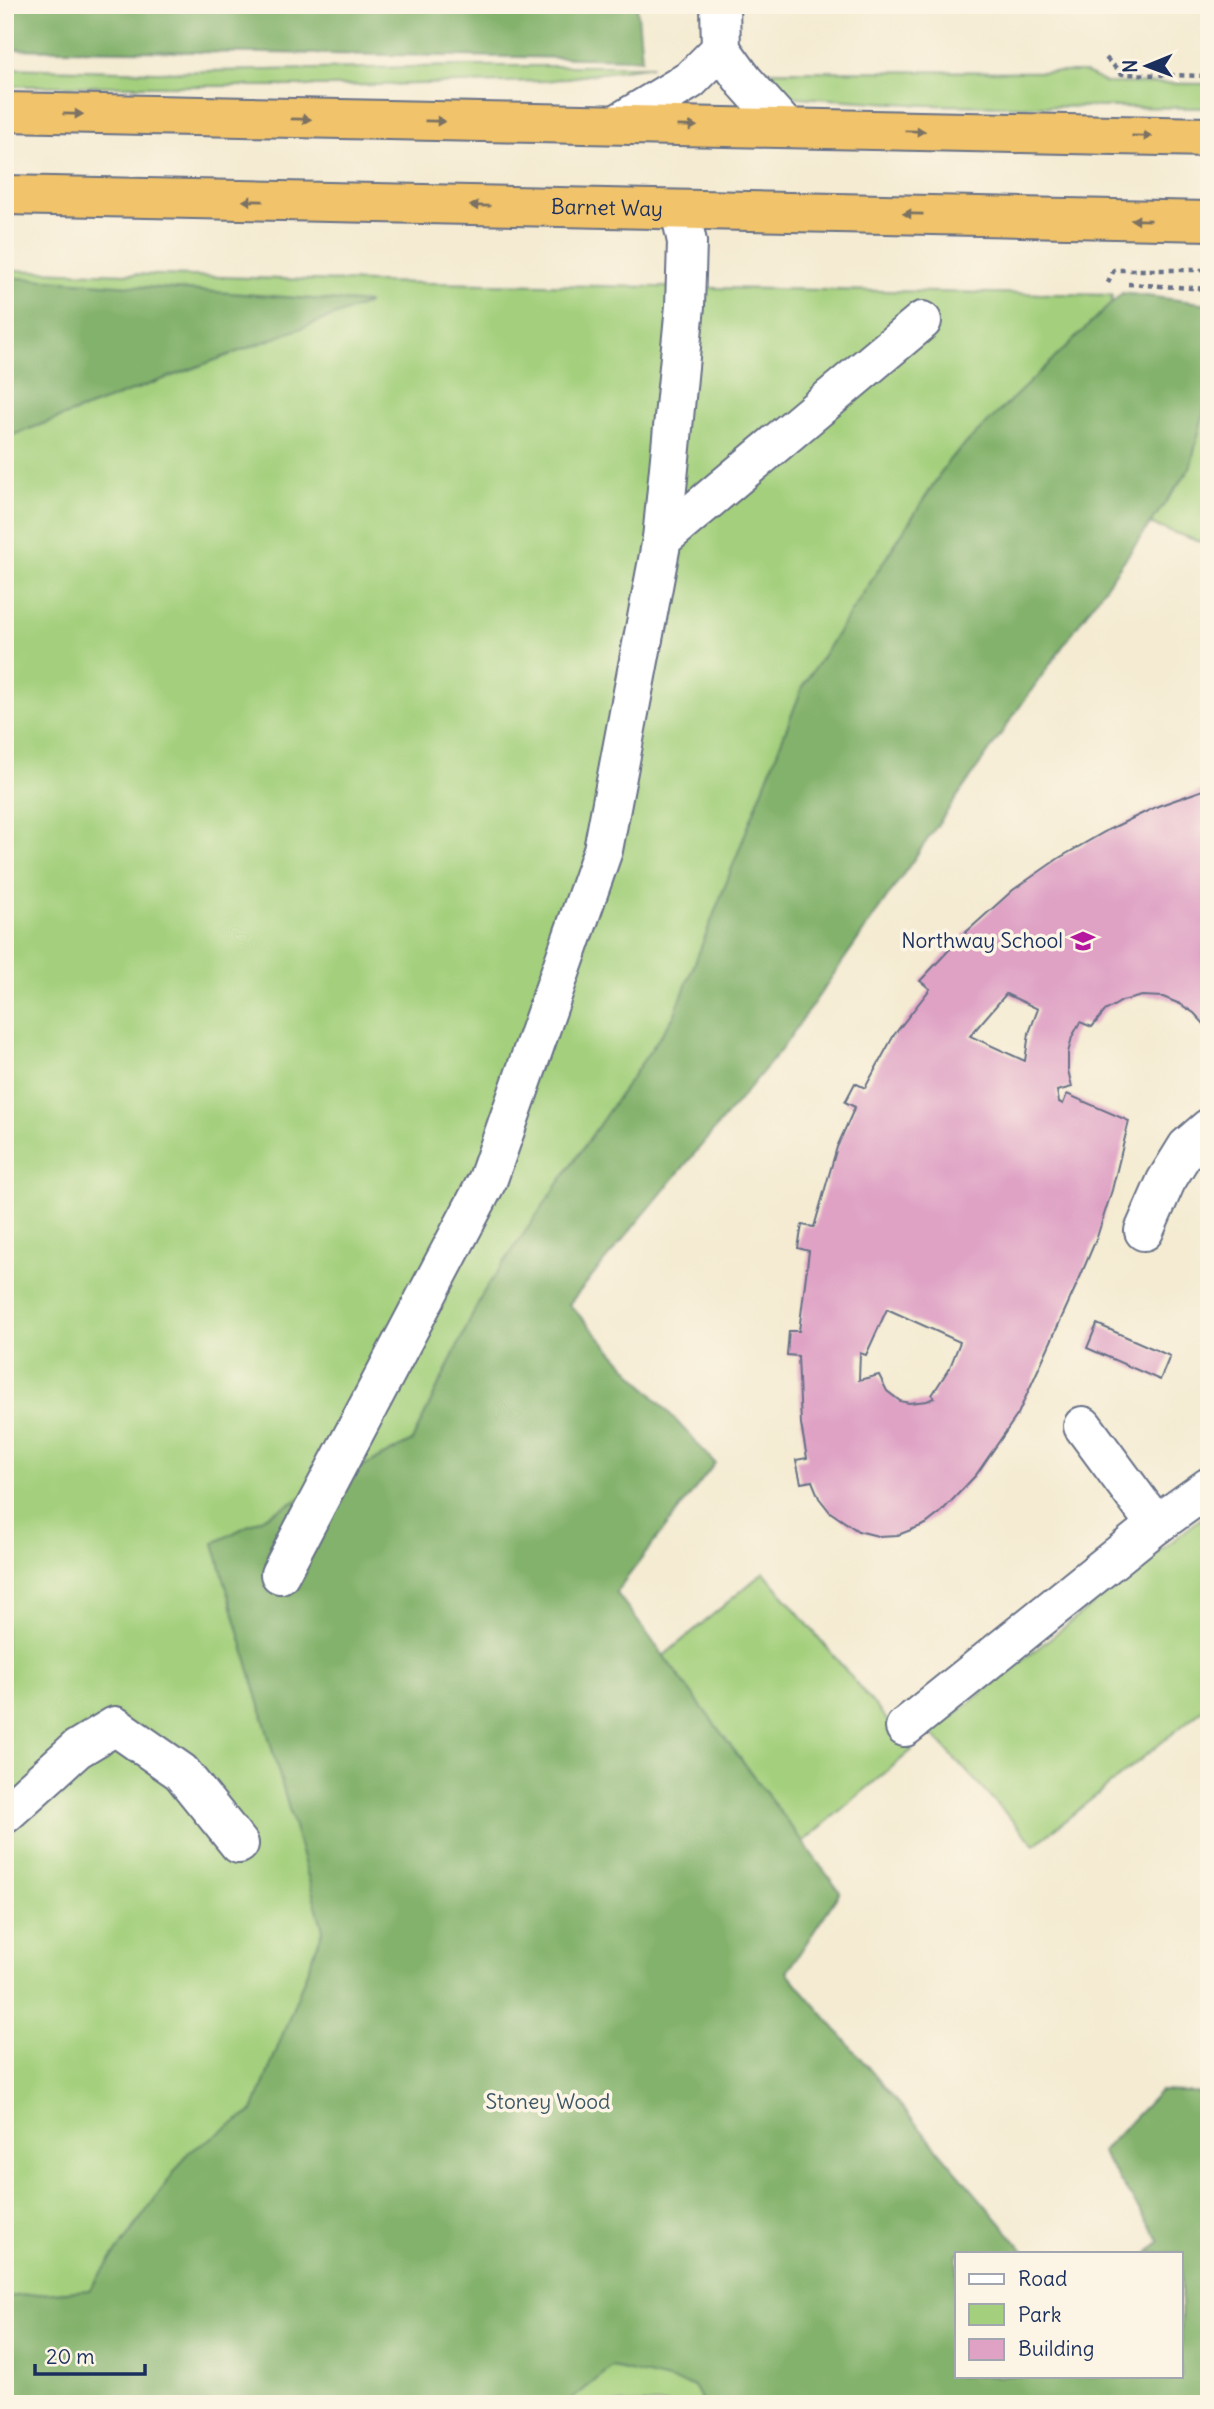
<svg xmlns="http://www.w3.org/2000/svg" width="1214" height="2409" font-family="Delius,sans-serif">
<rect width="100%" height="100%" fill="#fcf5e5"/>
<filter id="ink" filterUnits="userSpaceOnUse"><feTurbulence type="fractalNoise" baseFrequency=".0143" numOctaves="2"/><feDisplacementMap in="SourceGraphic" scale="14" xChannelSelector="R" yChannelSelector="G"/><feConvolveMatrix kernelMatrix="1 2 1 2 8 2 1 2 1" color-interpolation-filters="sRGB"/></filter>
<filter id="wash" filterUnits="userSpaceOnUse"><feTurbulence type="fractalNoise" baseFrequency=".00686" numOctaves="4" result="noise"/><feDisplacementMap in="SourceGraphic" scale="28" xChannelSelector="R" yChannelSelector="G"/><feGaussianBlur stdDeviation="1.57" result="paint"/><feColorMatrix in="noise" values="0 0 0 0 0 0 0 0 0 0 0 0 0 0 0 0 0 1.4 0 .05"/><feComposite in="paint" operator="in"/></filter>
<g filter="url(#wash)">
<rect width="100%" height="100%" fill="#f4ebd2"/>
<!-- green -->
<g fill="#a4d07d" stroke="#60806e" stroke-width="2">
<path d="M468,66h184l-106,15 -215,5h-326v-18l152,4z"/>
<path d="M752,71l332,1 22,11 103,1v24l-284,-3 -143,-9z"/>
<path d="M5,270l366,12 741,13 -2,18 -570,1012 171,133 -140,164 205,782h-771z"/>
<path d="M1209,392v153l-59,-21 40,-56z"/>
<path d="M1209,1512v192l-174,141 -104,-112z"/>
<path d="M764,1572l148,178 -126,106 -149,-178z"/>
</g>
<!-- forest -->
<g fill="#83b26c" stroke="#4f7065" stroke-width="2">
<path d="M5,5h632l5,54 -637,-10z"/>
<path d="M5,277l364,26 -364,135z"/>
<path d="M1122,293l87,11v88l-19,76 -162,227 -247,355 -212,254 146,159 -99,129 224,300 -53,80 239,281h-69v123h224v-123h-33l12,-12 -59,-89 59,-61 49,2v311h-505l-10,-18 -82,-19 -46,37h-561v-107l84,-7 99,-137 65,-42 70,-181 -109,-387 198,-102 71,-148 191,-277 129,-330 147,-227z"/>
</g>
<g id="blocks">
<!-- building -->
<g fill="#dfa2c5" fill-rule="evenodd">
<path d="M1209,788v159l-4,7 4,2v64l-5,4 -10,-11 -14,-9 -17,-7 -21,-1 -20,5 -17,10 -13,16 -12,-5 -8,15 -4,16v17l4,17 -15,4 2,11 4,2 4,-10 62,27 -17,69 -15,47 -16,38 -63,139 -42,61 -36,38 -14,11 -28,11 -20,1 -20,-5 -28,-19 -11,-14 -7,-17 -11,2 -5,-23 11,-2 -6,-34 -3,-68 -11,-1 2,-24h10l10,-80 -11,-3 4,-23 12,2 23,-80 18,-40 -10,-5 10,-19 10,5 29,-53 36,-46 -10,-8 44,-47 49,-44 46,-32 49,-28 50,-24zM1006,994l32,15 -9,24 -4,28 -55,-25zM887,1309l73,33 -10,25 -18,28 2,3 -7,3 -18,2 -9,-2 -13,-10 -8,-16 -20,5 1,-27 6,2z"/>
<path d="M1097,1324l73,32 -10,24 -73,-32z"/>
</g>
</g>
</g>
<g filter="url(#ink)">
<use href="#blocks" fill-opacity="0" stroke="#677187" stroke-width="2"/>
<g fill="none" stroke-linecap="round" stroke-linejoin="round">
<!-- minor casing -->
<g stroke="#677187" stroke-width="42">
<g id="minor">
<path d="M720,5l1,44 23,32 42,47"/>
<path d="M617,124l73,-44 31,-31"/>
<path d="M662,539l23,-233 2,-64 -7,-32"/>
<path d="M1144,1231l22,-50 21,-34 22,-19"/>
<path d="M1083,1426l73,99"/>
<path d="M280,1574l208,-395 115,-329 59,-311 260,-218"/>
<path d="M905,1727l251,-202 53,-38"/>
<path d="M5,1814l72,-65 38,-23 66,46 58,72"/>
</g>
</g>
<!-- highway casing -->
<g stroke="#677187" stroke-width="42">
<g id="highway">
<path d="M5,112l1204,25"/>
<path id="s1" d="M5,195l1204,26"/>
</g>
</g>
<!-- path -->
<g stroke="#677187" stroke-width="4.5" stroke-dasharray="5 5" stroke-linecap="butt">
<path d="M1106,58l16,16 87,2"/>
<path d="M1206,76v-16h3"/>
<path d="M1108,283l6,-13h95"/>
<path d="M1128,284l81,5"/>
</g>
<!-- minor -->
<use href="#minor" stroke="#fff" stroke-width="38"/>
<!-- highway -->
<use href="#highway" stroke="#f1c36a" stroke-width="38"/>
</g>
<!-- one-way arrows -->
<defs><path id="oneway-solid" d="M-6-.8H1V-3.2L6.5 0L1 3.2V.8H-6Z" transform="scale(1.75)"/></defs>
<g fill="#7b7263">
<use href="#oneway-solid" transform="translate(73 114) rotate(1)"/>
<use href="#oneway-solid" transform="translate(301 119) rotate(1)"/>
<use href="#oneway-solid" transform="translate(435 121) rotate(1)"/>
<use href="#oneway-solid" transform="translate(687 126) rotate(1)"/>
<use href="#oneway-solid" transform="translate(915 131) rotate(1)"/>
<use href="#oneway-solid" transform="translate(1142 136) rotate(1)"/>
<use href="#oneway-solid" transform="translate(253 201) rotate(-179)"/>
<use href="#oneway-solid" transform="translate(480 206) rotate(-179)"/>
<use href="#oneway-solid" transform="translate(913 214) rotate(-179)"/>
<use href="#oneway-solid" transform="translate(1141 220) rotate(-179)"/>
</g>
</g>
<!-- icons -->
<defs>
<g id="school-bare" transform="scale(1.89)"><path d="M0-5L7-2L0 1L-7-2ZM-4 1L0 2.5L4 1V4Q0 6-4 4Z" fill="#b5179e" stroke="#fcf5e5" stroke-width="2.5" paint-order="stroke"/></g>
</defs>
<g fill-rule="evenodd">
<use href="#school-bare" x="1083" y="941"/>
</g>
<g text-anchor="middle" stroke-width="7" stroke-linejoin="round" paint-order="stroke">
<!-- street labels -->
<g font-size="21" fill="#1b2f5e" stroke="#fcf5e5">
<text dy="7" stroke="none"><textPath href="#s1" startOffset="602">Barnet Way</textPath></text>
</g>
<!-- poi labels -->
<g font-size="21" fill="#1b2f5e" stroke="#fcf5e5" text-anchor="end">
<text x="1063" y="948">Northway School</text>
</g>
<!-- park labels -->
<g font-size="21" fill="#3d5766" stroke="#fcf5e5">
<text x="548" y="2109">Stoney Wood</text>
</g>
</g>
<!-- margin -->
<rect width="1214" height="2409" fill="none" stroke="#fcf5e5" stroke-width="28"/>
<!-- legend -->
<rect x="955" y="2252" width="228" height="126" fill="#fcf5e5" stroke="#a2a6af" stroke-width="2"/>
<rect x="969" y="2274" width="35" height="10" fill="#ffffff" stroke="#a2a6af" stroke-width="2"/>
<text x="1018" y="2286" font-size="21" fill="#1b2f5e">Road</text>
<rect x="969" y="2304" width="35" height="21" fill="#a4d07d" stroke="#a2a6af" stroke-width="2"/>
<text x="1018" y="2322" font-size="21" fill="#1b2f5e">Park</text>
<rect x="969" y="2339" width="35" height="21" fill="#dfa2c5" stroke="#a2a6af" stroke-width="2"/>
<text x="1018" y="2356" font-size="21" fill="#1b2f5e">Building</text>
<!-- north arrow -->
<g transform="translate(1147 66) rotate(269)" stroke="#fcf5e5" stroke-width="5" paint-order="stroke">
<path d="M0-5L12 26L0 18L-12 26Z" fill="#1b2f5e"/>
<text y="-10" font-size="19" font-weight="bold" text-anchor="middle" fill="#1b2f5e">N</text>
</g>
<!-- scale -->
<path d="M35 2364v10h110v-10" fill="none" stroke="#1b2f5e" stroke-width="3.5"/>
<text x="46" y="2364" font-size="21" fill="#1b2f5e" stroke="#fcf5e5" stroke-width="5" paint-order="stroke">20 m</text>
</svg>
